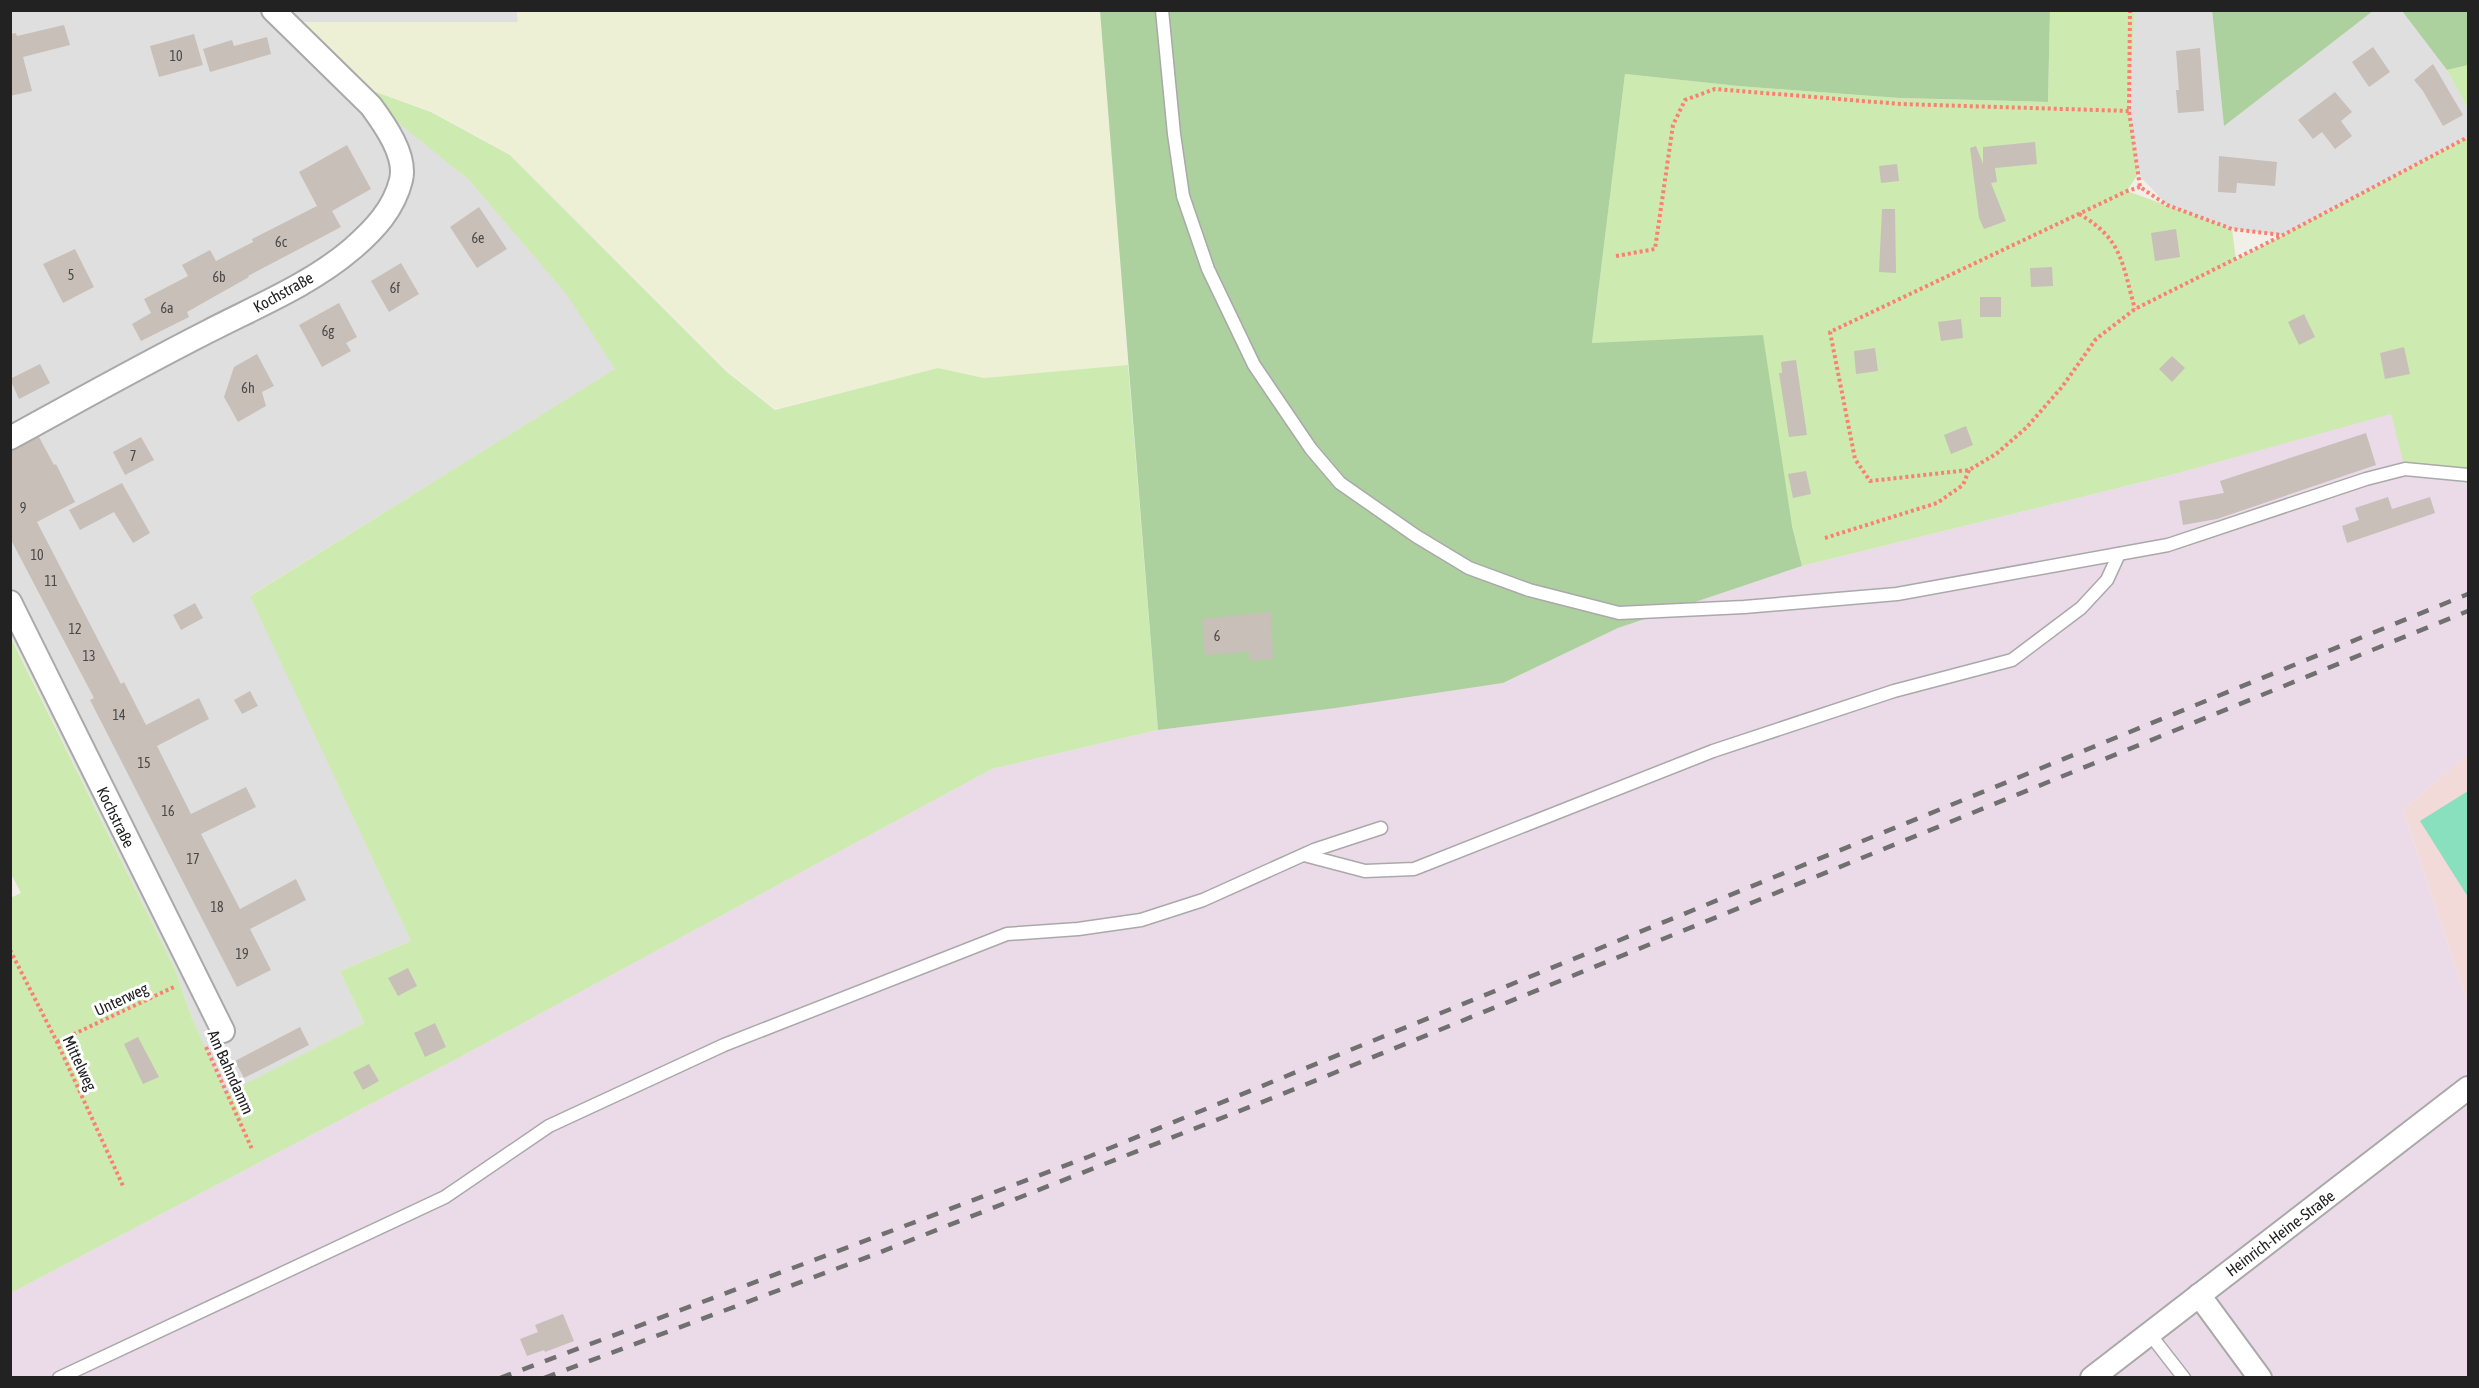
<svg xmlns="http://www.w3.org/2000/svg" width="2479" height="1388" font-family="'Asap Condensed',sans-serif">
<rect width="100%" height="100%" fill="#f2efe9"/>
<!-- residential -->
<g fill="#e0dfdf">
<path d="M11,11h506l1,11h-233l184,158 98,114 49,75 -365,226 160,346 -71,30 24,52 -139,72 -33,-77 -17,-49 -164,-333z"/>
<path d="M2135,11h77l12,114 149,-114h29l45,59 21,39v28l-185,98 -51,-6 -65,-24 -29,-31 -9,-63z"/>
</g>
<!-- commercial -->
<path fill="#f2dad9" d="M2468,754v250l-65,-194z"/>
<!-- industrial -->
<path fill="#ebdbe8" d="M2391,413l77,62v279l-65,56 65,194v373l-2457,1v-85l453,-238 528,-286 166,-39 178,-22 167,-25 115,-55 184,-62 369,-91z"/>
<!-- farmland -->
<path fill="#eef0d5" d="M517,10l583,1 28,354 -144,13 -46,-10 -163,41 -47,-38 -218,-217 -79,-43 -57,-20 -46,-25 -44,-44h234z"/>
<!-- grass -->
<g fill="#cdebb0">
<path d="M2050,11h85l-6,99 9,64 -11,17 105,38 4,31 232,-123v338l-63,-6 -14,-55 -220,61 -369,91 -10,-40 -200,-183 33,-269 113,12 161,12 149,4z"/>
<path d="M2468,65v44l-21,-39z"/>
<path d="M328,66l45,25 58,21 79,43 217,217 48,38 163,-42 46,10 144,-13 30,365 -166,39 -528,286 -453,238 -1,-395 11,-5 -11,-21v-236l165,333 17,49 34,76 138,-71 -24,-52 71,-30 -161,-345 365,-227 -48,-74 -98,-115z"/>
</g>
<!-- forest -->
<g fill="#add19e">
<path d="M2212,10h161v1l-149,115z"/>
<path d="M1100,11h950l-2,91 -149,-4 -161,-12 -113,-12 -33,269 171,-8 29,191 10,40 -184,62 -115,55 -167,25 -178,22z"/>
<path d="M2402,11h66v54l-21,5z"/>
</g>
<!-- pitch -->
<path fill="#88e0be" d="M2468,791v106l-48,-76z"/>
<!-- building -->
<g fill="#c7bfb8">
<path d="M64,25l6,20 -47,12 9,34 -22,5v-62l6,-1 1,3z"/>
<path d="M194,34l9,31 -44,12 -9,-31z"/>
<path d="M267,37l4,17 -61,18 -7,-23 29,-9 2,6z"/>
<path d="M2373,47l17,25 -21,15 -17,-25z"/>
<path d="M2200,48l4,63 -26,2 -2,-23h3l-3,-39z"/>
<path d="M2433,64l30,51 -20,11 -20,-35 -9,-11z"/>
<path d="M2335,92l17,20 -11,9 11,15 -17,13 -13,-17 -9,7 -15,-19z"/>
<path d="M2035,142l2,22 -42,4 2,14 -6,1 15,38 -22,8 -5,-11 -9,-70 6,-2 7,18v-17z"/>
<path d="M347,145l24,44 -39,22 9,16 -93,49 1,1 -62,35 2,5 -48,24 -9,-17 19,-11 -7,-14 44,-23 -6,-11 28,-15 6,11 37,-19 -1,-3 65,-33 -18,-34z"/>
<path d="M2219,156l58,6 -2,24 -38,-3 -1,10 -18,-1z"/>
<path d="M1897,164l2,17 -18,2 -2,-17z"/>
<path d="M479,207l28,42 -30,19 -27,-41z"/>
<path d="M1882,209h13l1,64 -17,-1z"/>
<path d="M2176,229l4,28 -25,4 -4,-28z"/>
<path d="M75,249l19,38 -31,16 -20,-39z"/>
<path d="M401,263l18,31 -30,18 -18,-31z"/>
<path d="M2052,267l1,19 -22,1 -1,-19z"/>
<rect x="1980" y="297" width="21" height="20"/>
<path d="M339,303l18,34 -11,6 5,8 -29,16 -23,-42z"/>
<path d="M2304,314l11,23 -16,8 -11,-23z"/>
<path d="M1961,319l2,19 -22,3 -3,-19z"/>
<path d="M2404,347l6,27 -25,5 -5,-26z"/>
<path d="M1875,348l3,23 -22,3 -2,-23z"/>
<path d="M257,354l17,32 -12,6 4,14 -28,16 -14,-25 10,-30z"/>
<path d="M2172,356l13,12 -13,14 -13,-13z"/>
<path d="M1796,360l11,75 -18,2 -10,-64h3l-1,-11z"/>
<path d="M40,364l10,19 -31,16 -9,-20z"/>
<path d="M1966,426l7,19 -22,9 -7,-19z"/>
<path d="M2366,433l10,32 -159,54 -34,6 -4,-24 45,-8 -4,-12z"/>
<path d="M39,437l15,28 2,-1 19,38 -38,20 84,162 3,-2 22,43 53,-27 10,21 -52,27 34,68 55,-27 10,20 -55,27 39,75 56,-30 10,21 -56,29 21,41 -34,17 -147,-287 4,-2 -84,-160v-87z"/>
<path d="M141,437l13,23 -29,15 -12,-23z"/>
<path d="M1806,471l5,23 -18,4 -5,-24z"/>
<path d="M122,483l28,50 -17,10 -19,-31 -34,18 -11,-20z"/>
<path d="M2388,497l4,12 38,-12 5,16 -88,30 -5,-17 17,-6 -4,-12z"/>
<path d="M195,603l8,15 -22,12 -8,-15z"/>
<path d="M1271,612l2,47 -24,2v-9l-44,3 -3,-36z"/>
<path d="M250,691l8,15 -16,8 -8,-14z"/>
<path d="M408,968l9,18 -19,10 -10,-18z"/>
<path d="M435,1023l11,24 -21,10 -11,-24z"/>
<path d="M300,1027l9,18 -65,33 -9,-17z"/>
<path d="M138,1037l21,40 -16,7 -19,-40z"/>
<path d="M369,1064l10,17 -16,9 -10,-18z"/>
<path d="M563,1314l11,27 -29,11 -1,-2 -17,6 -7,-17 18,-7 -3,-7z"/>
</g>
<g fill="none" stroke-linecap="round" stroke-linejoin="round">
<!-- service casing -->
<g stroke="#a9a9a9" stroke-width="15">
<g id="service">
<path d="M1162,10l12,124 9,62 25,73 46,96 57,84 29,34 76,53 53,32 60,22 90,23 125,-6 153,-13 271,-49 198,-66 39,-10 63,6"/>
<path d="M1304,855l61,16 49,-2 299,-118 181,-60 118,-31 69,-52 26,-28 12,-26"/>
<path d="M2149,1333l35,45"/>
<path d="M59,1378l386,-181 104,-71 175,-81 283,-111 71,-5 63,-9 62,-20 111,-50 67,-22"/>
</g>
</g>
<!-- minor casing -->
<g stroke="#a9a9a9" stroke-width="26">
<g id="minor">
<path d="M10,438c66,-36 130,-72 197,-106 48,-25 103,-47 145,-83 22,-19 42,-40 49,-69 6,-24 -16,-55 -30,-74l-98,-96"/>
<path d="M10,602l213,429"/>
<path d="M2199,1295l61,83"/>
<path d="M2092,1378l376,-290"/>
</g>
</g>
<!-- path -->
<g stroke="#fa8072" stroke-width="4" stroke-dasharray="3 3" stroke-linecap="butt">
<path d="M2130,10l-1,101 11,76 27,18 65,24 50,6"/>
<path d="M2140,187l-13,4 -297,141 25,127 15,22 99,-11 27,-16 30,-26 36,-41 34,-48 39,-30 148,-74 185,-98"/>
<path d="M2079,214c44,25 43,50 56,95"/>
<path d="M1616,256l39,-7 18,-124 12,-25 30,-11 185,15 229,7"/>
<path d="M1825,538l112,-35 26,-18 6,-15"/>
<path d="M10,950l47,92 67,146"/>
<path d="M57,1042l119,-56"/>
<path d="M206,1047l46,102"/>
</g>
<!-- service -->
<use href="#service" stroke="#fff" stroke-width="12"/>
<!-- minor -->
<use href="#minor" stroke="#fff" stroke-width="22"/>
<!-- rail -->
<g stroke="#707070" stroke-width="4.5" stroke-dasharray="12 12" stroke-linecap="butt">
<path d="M500,1378l588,-221 1380,-563"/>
<path d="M544,1378l329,-123 402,-158 1193,-486"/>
</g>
</g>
<g text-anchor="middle" stroke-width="6" stroke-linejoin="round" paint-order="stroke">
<!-- number labels -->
<g font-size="14" fill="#4b4948">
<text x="176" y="61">10</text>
<text x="478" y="243">6e</text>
<text x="281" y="247">6c</text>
<text x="71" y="280">5</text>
<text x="219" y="282">6b</text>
<text x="395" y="293">6f</text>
<text x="167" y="313">6a</text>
<text x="328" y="336">6g</text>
<text x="248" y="393">6h</text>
<text x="133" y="461">7</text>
<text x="23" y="513">9</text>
<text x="37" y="560">10</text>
<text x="51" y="586">11</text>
<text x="75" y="634">12</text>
<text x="1217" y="641">6</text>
<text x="89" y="661">13</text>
<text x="119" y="720">14</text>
<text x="144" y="768">15</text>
<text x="168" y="816">16</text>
<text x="193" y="864">17</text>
<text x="217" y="912">18</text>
<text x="242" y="959">19</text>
</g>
<!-- street labels -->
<g font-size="16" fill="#222" stroke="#fff">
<text transform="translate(283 292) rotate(-29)" y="6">Kochstraße</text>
<text transform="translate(116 817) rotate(64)" y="6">Kochstraße</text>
<text transform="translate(121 999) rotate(-25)" y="6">Unterweg</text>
<text transform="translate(80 1063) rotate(65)" y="6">Mittelweg</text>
<text transform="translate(231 1072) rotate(66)" y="6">Am Bahndamm</text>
<text transform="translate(2280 1233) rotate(-37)" y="6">Heinrich-Heine-Straße</text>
</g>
</g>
<!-- border -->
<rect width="2479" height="1388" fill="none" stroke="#222222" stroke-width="24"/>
</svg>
